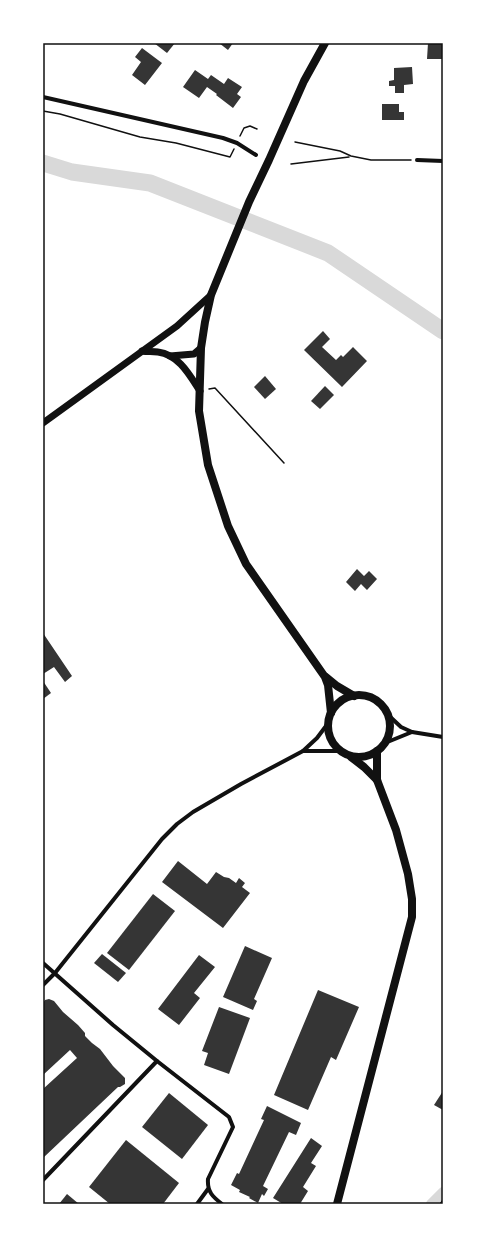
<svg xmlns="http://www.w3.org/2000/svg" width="486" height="1247" font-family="'Varela Round',sans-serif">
<rect width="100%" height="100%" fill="#fff"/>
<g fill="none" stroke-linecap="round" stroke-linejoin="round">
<!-- canal -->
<path stroke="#d9d9d9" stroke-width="10" d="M431,1204l12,-12"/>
<!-- river -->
<path stroke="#d9d9d9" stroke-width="17" d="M43,163l29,9 78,11 178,70 115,78"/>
</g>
<!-- building -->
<g fill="#353535">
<path d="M154,43h21l-8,10z"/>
<path d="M219,43h14l-5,7z"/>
<path d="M428,43h15v16h-16z"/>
<path d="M142,48l20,15 -17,22 -13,-10 9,-13 -6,-5z"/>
<path d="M412,67l1,17 -9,1v8h-9v-7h-6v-5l5,-1v-12z"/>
<path d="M195,70l13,9 3,-4 13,9 4,-6 14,9 -5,7 4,3 -8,11 -17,-13 1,-1 -10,-7 -8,11 -16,-11z"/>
<path d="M382,104h17v8h5v8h-22z"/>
<path d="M323,331l7,8 -8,8 14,13 5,-5 2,2 10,-10 14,14 -25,26 -38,-37z"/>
<path d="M265,376l11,13 -11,10 -11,-12z"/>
<path d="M325,386l9,9 -14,14 -9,-8z"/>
<path d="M357,569l7,7 5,-5 8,8 -10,11 -6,-6 -6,7 -9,-9z"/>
<path d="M43,633l29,43 -7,6 -11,-15 -11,7z"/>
<path d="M43,681l8,12 -8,6z"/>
<path d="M178,861l29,23 9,-12 8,5 5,1 7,5 3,-5 6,5 -3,4 8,6 -27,35 -61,-46z"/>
<path d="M153,894l22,17 -46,59 -22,-17z"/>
<path d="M245,946l27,12 -18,41 3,2 -4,9 -30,-13z"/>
<path d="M102,954l24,19 -8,9 -24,-19z"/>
<path d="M199,955l16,12 -21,26 6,5 -21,27 -21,-16z"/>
<path d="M318,990l41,17 -23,53 -5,-3 -23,53 -34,-15z"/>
<path d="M49,999l5,2 9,11 15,13 7,8v3l7,7 8,6 13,17 12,12v6l-5,3h-2l-75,71v-69l34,-31 -7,-8 -27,25v-72l2,-3z"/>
<path d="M219,1007l31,11 -21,56 -25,-9 4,-12 -6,-2z"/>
<path d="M443,1091v19l-9,-5z"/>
<path d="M169,1093l39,32 -26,34 -40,-32z"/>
<path d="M267,1106l34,17 -5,12 -7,-3 -26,54 5,3 -4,7 -2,-2 -4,9 -9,-5 1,-1 -11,-5 1,-2 -9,-5 6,-12 2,1 25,-54 -3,-1z"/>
<path d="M311,1138l11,8 -11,17 5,3 -13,21 5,4 -8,13h-17l-10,-6z"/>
<path d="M126,1140l53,43 -16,21h-53l-21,-17z"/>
<path d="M67,1194l12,10h-20z"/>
</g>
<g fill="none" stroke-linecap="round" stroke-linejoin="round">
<!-- path -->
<g stroke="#111" stroke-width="1.5">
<path d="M43,111l17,3 80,23 36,6 54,14 4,-8"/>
<path d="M240,136l4,-8 6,-2 7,3"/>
<path d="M295,142l45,9 11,5 20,4h40"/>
<path d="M291,164l58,-7"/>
<path d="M209,389l6,-1 69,75"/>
<path d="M440,1204l3,-4"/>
</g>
<!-- minor -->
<g stroke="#111" stroke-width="4">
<path d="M43,97l180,41 14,5 19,12"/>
<path d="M417,160l26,1"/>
<path d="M386,713l15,14 11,5 31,5"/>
<path d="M385,743l27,-11"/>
<path d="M303,751h38"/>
<path d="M43,963l70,62 44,36 72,56 4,10 -25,52c-1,13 5,18 14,25"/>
<path d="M43,985l12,-12 107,-134 15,-15 16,-12 48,-28 62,-33 14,-13 12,-16"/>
<path d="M43,1180l114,-119"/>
<path d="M197,1204l11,-15"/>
</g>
<!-- tertiary -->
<g stroke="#111" stroke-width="7">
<path d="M142,351c5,1 11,0 16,1 21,3 31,22 42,39"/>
<path d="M170,356l24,-2 7,-6"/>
<path d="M43,423l134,-97 34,-31"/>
</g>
<!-- secondary -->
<g stroke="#111" stroke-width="8">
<path d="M325,43l-21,38 -35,79 -20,42 -38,93 -6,27 -4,26 -2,63 9,54 20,61 18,38 79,113 3,8 3,28"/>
<path d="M326,677l11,9 17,10"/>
<circle cx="359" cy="726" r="31"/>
<path d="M351,757l13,10 13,13"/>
<path d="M337,1204l75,-287v-18l-4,-25 -12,-44 -19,-50v-29"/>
</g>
</g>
<!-- border -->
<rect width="486" height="1247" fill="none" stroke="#ffffff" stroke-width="88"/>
<rect x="44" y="44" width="398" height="1159" fill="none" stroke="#111" stroke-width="1.5"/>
</svg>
